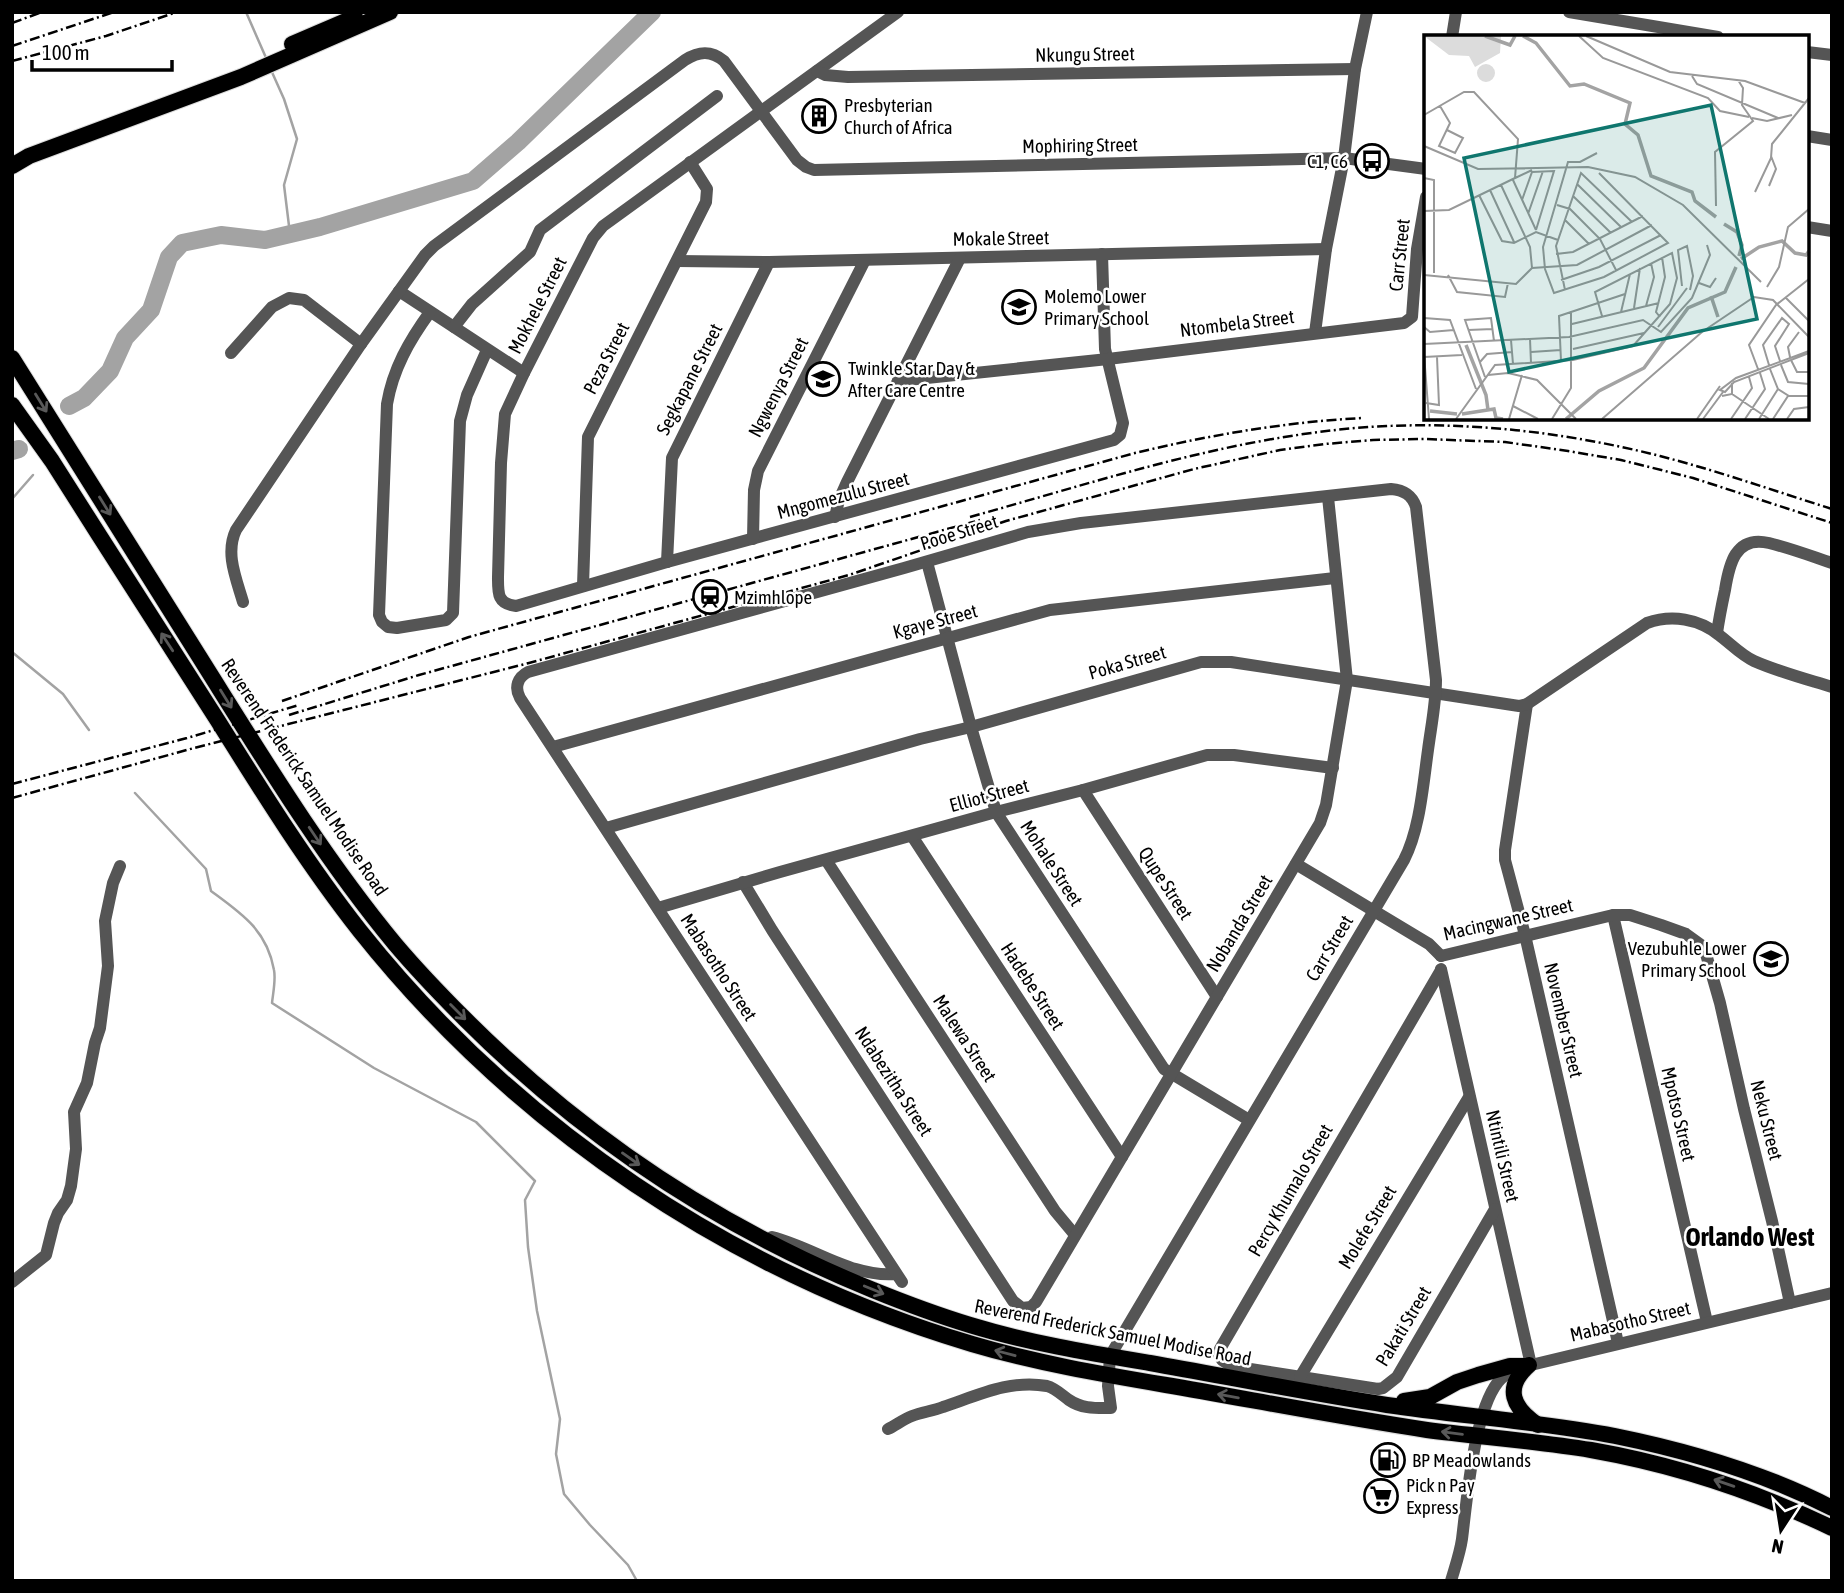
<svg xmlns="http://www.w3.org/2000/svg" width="1844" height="1593" font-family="'Asap Condensed',sans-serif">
<rect width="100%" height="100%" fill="#fff"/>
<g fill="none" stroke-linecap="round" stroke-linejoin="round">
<!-- stream -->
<g stroke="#a3a3a3" stroke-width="2.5">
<path d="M246,12l21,48"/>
<path d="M271,70l13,29 13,40 -13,46 6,49"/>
<path d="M12,499l21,-24"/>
<path d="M12,652l51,42 26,36"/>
<path d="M135,793l71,76 5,22c30,22 56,39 63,79 2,10 -1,23 -2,33l102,65 102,54 59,59 -10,19 3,47 9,64 23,108 -4,35 8,40 26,31 38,40 9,16"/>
</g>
<!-- river -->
<g stroke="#a3a3a3" stroke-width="18">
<path d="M69,406l15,-8 26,-27 15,-33 26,-28 18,-53 13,-14 39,-8 44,5 55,-13 153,-46 45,-39 134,-130"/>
<path d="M12,451l7,-2"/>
</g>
<!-- major casing -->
<g stroke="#dbdbdb" stroke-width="18">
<g id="major">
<path d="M292,44l63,-27"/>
<path d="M12,166l17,-10 212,-79 149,-65"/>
<path d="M12,358c65,104 130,207 195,311 59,94 117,189 188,275 22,26 46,51 70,75 117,117 255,209 408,271 32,13 64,25 97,35 59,18 120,28 180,38 79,14 158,30 237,42 76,11 153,17 228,31 74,15 149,37 217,72"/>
<path d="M12,405l40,56c55,87 111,174 166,260 45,72 90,144 142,210 156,196 373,342 612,413 64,19 129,30 194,41 87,15 174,32 261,45 55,7 110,11 164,20 85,15 164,41 241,78"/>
<path d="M1529,1365c-26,23 -16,43 9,60"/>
<path d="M1404,1401l26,-4 27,-15 21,-7 32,-9h17"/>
</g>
</g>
<!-- minor -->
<g stroke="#555" stroke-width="12">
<path d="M898,12l-295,214 -10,12 -69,135 -19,41 -4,49 -3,114c0,16 -1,27 18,29l151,-44 447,-122 6,-5 3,-12 -18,-74 -3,-95"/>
<path d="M1569,12l149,25"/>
<path d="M1452,37l4,-25"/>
<path d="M1807,52l25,3"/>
<path d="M817,71l8,4 23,2 507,-8"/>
<path d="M1807,136l25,4"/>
<path d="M1807,227l25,4"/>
<path d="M677,261l92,1 557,-13"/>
<path d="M399,291l125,82"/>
<path d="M430,312c-21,29 -37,57 -43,92l-8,211 3,7 6,5 9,1 49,-8 7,-7 7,-192 7,-26 20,-45"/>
<path d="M454,327l18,-23 58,-52 10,-22 177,-134"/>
<path d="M1315,333l11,-84 18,-91 11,-89 12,-57"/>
<path d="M231,353l41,-46 17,-9 15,2 57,44"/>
<path d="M898,381l210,-22 296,-36 8,-6 5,-68 9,-52"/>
<path d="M835,517l4,-17 8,-18 113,-224"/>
<path d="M753,539l1,-49 4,-19 107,-211"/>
<path d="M667,562l5,-104 97,-196"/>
<path d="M927,562l44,165 25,85 168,257 85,51"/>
<path d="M583,586l5,-149 118,-235 1,-13 -17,-27"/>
<path d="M243,602c-7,-24 -18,-49 -7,-72l125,-186 64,-89 9,-9 251,-186c14,-9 26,-10 39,1l73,99 9,7 8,3 530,-12 82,11"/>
<path d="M1717,633c2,-14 5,-29 8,-43 4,-25 10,-55 44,-47 21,5 42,13 63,20"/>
<path d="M1527,704l-22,146v10l20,75 93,408"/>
<path d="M553,747l497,-137 285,-32"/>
<path d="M1083,790l134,207"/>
<path d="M606,828l314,-89 51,-12 230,-65h30l288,44 8,-2 120,-81c25,-9 52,-4 72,12 12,9 22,20 35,26 25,11 52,18 78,26"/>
<path d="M912,836l210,321"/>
<path d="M826,860l229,351 20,24"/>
<path d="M1296,864l133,80 12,12"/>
<path d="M743,882l29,48 241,371 9,7 9,-1 5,-5 284,-479 6,-18 21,-125 -19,-183"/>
<path d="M658,908l122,-36 216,-60 87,-22 124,-35h27l99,13"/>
<path d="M1613,915l94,407"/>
<path d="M1441,956l172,-41h17l31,10 25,9 18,13 16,56 24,106 28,112 18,82"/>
<path d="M1441,969l90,396"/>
<path d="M1441,970l-221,379 -1,6 3,5 9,6 147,23 5,-1 14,-11 98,-168"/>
<path d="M772,1237c41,10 80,41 124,37"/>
<path d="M12,1282l34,-27 8,-32 4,-10 9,-13 4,-14 5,-37 -2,-37 13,-29 8,-40 5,-15 8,-62 -3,-45 8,-38 7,-17"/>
<path d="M1300,1377l169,-280"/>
<path d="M888,1429c8,-4 16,-10 24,-13 10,-4 21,-5 31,-9 33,-11 67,-28 104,-21 8,2 15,9 22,14 13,9 27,8 42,8l-3,-22 2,-30 294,-496c16,-31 19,-75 24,-110 3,-23 8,-47 8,-70l-20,-173c-4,-12 -12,-17 -25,-18l-310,34 -53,9 -124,36 -376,104c-10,5 -14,15 -8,26l382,584"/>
<path d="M1451,1581c4,-14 9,-28 11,-42 5,-40 12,-127 36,-157 9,-11 20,-14 33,-17l301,-72"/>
</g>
<!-- major -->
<use href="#major" stroke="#000" stroke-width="16"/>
<!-- rail -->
<g stroke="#000" stroke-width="2.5" stroke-dasharray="10 3.5 2 3.5" stroke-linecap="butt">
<path d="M12,23l30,-11"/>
<path d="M12,46l102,-34"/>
<path d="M12,61l94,-25 71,-24"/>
<path d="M970,517c115,-32 230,-70 349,-85 112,-15 231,-4 341,24 58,15 115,35 172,53"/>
<path d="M282,701l187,-64 666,-184c75,-18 150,-31 228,-35"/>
<path d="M289,715l130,-40 561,-155"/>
<path d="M12,784l175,-46 112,-33"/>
<path d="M12,798l182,-50 335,-85 320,-88 157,-54 188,-52 86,-19 45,-6 48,-4 51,-1 81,3 63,9 53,9 72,18 139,45"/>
</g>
</g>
<!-- one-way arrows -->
<defs><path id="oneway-shaft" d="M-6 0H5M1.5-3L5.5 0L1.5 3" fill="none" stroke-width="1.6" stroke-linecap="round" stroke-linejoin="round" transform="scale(1.75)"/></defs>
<g stroke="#595959">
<use href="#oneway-shaft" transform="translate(41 403) rotate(58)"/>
<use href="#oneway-shaft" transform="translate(105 506) rotate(58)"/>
<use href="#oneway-shaft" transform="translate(167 642) rotate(-123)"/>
<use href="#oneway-shaft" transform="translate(226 699) rotate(58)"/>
<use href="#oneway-shaft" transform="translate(315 836) rotate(56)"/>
<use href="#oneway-shaft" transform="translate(458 1012) rotate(45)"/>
<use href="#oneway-shaft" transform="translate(631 1159) rotate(35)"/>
<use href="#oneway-shaft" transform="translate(874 1290) rotate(22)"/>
<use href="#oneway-shaft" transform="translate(1005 1353) rotate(-165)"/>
<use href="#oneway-shaft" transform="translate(1228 1396) rotate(-170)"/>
<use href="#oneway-shaft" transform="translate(1452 1433) rotate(-173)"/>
<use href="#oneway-shaft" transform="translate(1724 1483) rotate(-161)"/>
</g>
<!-- icons -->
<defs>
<g id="building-ring" transform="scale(1.75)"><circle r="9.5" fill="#fff" stroke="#000" stroke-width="1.5"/><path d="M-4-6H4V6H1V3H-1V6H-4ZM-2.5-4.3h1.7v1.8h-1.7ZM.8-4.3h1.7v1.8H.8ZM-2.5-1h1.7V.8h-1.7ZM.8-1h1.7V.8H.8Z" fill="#000"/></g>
<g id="bus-ring" transform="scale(1.75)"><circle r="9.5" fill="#fff" stroke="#000" stroke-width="1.5"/><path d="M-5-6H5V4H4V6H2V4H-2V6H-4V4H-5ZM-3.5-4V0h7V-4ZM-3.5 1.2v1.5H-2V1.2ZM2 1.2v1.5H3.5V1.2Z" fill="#000"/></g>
<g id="school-ring" transform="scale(1.75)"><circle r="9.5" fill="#fff" stroke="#000" stroke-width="1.5"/><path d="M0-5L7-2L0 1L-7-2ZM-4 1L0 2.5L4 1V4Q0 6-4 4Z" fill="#000"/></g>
<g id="station-ring" transform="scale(1.75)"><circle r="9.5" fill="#fff" stroke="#000" stroke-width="1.5"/><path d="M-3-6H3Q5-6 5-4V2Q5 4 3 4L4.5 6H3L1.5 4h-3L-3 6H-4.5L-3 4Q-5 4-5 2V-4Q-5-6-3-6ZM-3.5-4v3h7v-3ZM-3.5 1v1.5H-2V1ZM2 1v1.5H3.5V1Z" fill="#000"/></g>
<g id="fuel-ring" transform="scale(1.75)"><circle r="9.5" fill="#fff" stroke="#000" stroke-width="1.5"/><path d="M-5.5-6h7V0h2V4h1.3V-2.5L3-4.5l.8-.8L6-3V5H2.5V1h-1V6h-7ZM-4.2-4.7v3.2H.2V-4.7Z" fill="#000"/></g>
<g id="supermarket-ring" transform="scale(1.75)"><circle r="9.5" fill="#fff" stroke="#000" stroke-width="1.5"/><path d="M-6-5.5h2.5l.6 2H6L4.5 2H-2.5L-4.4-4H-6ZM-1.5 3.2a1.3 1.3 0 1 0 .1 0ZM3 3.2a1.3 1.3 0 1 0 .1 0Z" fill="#000"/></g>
</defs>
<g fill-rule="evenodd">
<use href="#building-ring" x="819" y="116"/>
<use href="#bus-ring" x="1372" y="161"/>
<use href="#school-ring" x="1019" y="307"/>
<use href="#school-ring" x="823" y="379"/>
<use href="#station-ring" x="710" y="597"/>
<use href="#school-ring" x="1771" y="959"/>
<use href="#fuel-ring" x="1388" y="1460"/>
<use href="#supermarket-ring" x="1381" y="1496"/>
</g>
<g text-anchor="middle" stroke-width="5" stroke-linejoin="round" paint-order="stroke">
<!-- street labels -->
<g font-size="19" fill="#000" stroke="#fff">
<text transform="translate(1085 54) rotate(-1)" y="7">Nkungu Street</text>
<text transform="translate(1080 145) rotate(-1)" y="7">Mophiring Street</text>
<text transform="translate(1001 238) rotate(-1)" y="7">Mokale Street</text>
<text transform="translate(1399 255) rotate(-84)" y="7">Carr Street</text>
<text transform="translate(537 305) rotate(-63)" y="7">Mokhele Street</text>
<text transform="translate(1237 323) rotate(-7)" y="7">Ntombela Street</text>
<text transform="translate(606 358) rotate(-63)" y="7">Peza Street</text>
<text transform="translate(689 379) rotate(-63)" y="7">Segkapane Street</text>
<text transform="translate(778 387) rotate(-63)" y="7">Ngwenya Street</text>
<text transform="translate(843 495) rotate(-15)" y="7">Mngomezulu Street</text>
<text transform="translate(959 532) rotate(-17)" y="7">Pooe Street</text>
<text transform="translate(935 621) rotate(-15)" y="7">Kgaye Street</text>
<text transform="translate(1127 662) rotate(-16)" y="7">Poka Street</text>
<text transform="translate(305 777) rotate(56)" y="7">Reverend Frederick Samuel Modise Road</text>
<text transform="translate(989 795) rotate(-15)" y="7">Elliot Street</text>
<text transform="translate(1052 863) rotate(57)" y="7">Mohale Street</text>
<text transform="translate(1166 883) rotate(57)" y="7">Qupe Street</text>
<text transform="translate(1508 919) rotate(-13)" y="7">Macingwane Street</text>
<text transform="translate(1239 923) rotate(-59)" y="7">Nobanda Street</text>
<text transform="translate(1329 948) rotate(-59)" y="7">Carr Street</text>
<text transform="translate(719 967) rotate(57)" y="7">Mabasotho Street</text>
<text transform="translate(1033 986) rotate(57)" y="7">Hadebe Street</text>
<text transform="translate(1564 1020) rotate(77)" y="7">November Street</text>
<text transform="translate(965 1038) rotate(57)" y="7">Malewa Street</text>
<text transform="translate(894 1081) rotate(57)" y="7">Ndabezitha Street</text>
<text transform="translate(1679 1114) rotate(77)" y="7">Mpotso Street</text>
<text transform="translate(1767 1120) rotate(76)" y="7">Neku Street</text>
<text transform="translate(1503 1156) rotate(77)" y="7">Ntintili Street</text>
<text transform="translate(1290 1190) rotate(-60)" y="7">Percy Khumalo Street</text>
<text transform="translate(1367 1227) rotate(-59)" y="7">Molefe Street</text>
<text transform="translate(1630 1321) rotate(-13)" y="7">Mabasotho Street</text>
<text transform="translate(1403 1326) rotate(-59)" y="7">Pakati Street</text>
<text transform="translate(1113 1332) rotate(11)" y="7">Reverend Frederick Samuel Modise Road</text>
</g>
<!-- poi labels -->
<g font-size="19" fill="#000" stroke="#fff" text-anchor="start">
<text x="844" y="112">Presbyterian<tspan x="844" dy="22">Church of Africa</tspan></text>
<text x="1348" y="168" text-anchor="end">C1, C6</text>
<text x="1044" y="303">Molemo Lower<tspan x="1044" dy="22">Primary School</tspan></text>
<text x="848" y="375">Twinkle Star Day &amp;<tspan x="848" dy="22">After Care Centre</tspan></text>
<text x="734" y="604">Mzimhlope</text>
<text x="1746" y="955" text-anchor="end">Vezubuhle Lower<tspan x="1746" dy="22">Primary School</tspan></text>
<text x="1412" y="1467">BP Meadowlands</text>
<text x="1406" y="1492">Pick n Pay<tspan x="1406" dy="22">Express</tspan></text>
</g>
<!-- district labels -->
<g font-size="26" font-weight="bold" fill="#000" stroke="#fff">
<text x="1750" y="1246">Orlando West</text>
</g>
</g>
<!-- overview -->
<g transform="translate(1424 35)">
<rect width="385" height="385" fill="#fff"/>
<path d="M0,1h77l-1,17 -25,14 -6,-11 -20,-1zM53 38a9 9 0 1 1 18 0a9 9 0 1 1-18 0Z" fill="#dcdcdc"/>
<path fill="none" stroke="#a3a3a3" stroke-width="3.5" d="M61,1l25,9 5,-9M99,1l13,7 34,43 14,-2 46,19 -5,21 13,11 13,41 41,16 3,9 21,16M300,189l13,8 5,13 -3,11M317,224l18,-12 23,-6 13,12 11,2 3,-4M287,261l7,21M42,310l20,50 2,15M6,376l27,3M38,379l32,-5 2,9 7,1M142,384l33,-28 45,-23 44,-60 37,-16 11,-25"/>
<path fill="none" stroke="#999" stroke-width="2" d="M155,1l24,22 105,40 12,13 29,6M162,1l84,36 75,9 60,22M268,41l5,8 81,34M16,71l10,17 -11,23 16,7 8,-15 -16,-8M0,80l40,-23h10l44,47 -3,39 -66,32 -25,1M328,83l15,3 25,-6M0,111l54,23 110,-2 47,10 48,28 78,77M173,118l-17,9h-12l-25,85 2,22 9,24 50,-16 64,-34 -69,-70M0,143l10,2v93M89,144l19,-9M89,145l23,50M153,149l44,43M77,150l29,62 2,21M345,151l7,-17 -5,-13M66,155l24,52M331,157l16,-34 1,-14 37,-46M55,160l23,46 12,2 22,-11 22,8M149,161l38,37M98,165l10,-28 22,-1 -18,59M133,170l13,4 30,30 16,31M292,171l-1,-54 38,-31 -11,-16 1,-17 -5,-8M104,179l15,-43M141,185l24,24M132,219l17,-2 70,-36M0,240l92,9 16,-16 45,-3 75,-40M24,240l9,17 48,5 3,-14M137,245l38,-13 62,-32M275,248l11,4 6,-9M258,251l-4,-36 9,-4 6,30 -3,14M343,252l12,-20 9,-40 21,-18M141,255l-9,-44 25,-73 51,49M362,263l23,23M222,271l8,-29 -3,-14M210,273l6,-40M197,277l9,-38M236,282l-4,-5 9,-35 -3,-20M0,283l26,2 26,69M148,289l87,-21M0,292l6,5 24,-2M234,292l29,-39M44,295l25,-1M106,304l1,24M87,305l2,24M0,309l145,-7 74,-17 18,12 31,-34 18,-43 -3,-10M149,314l71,-16M385,316l-73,27 -16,12 5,2 9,-10 75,-29M107,317l30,-2M0,319l5,65M0,322l38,-2M366,322l-2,-10 11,-15M367,325l6,12h12M137,326l-2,-45 66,-22M56,327l7,-8 25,-2M345,330l-6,-20 19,-27 7,6 -14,22 5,15M357,330l7,17 21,2M334,334l-9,-24 27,-40 33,-26M346,334l8,20 11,7h20M64,340l20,-2 29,7 39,39M61,342l-20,-57 26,-2 3,23M308,359l37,25M298,361l10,-2v-11M2,368l13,2 -2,-48M89,371l25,13M32,384l39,-54 78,-5 60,-14 37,-42 7,-26 -5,-25 -77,39 7,24M85,384l13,-44M128,384l19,-31v-76M178,384l100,-87 52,-35 19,3 36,37M273,384l23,-33M279,384l20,-27M307,384l21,-31 -3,-11M321,384l20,-30 -5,-16M335,384l19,-30M349,384l15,-23M363,384l7,-10 15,-2"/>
<path fill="#0f766e" fill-opacity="0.15" stroke="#0f766e" stroke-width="3.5" d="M287,70l46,214 -248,53 -45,-214z"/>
<rect width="385" height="385" fill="none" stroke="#000" stroke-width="3.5"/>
</g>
<!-- border -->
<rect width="1844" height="1593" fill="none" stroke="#000000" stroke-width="28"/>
<!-- north arrow -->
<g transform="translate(1781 1530) rotate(192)" stroke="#ffffff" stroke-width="5" paint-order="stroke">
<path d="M0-5L12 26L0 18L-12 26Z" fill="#000000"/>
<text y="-10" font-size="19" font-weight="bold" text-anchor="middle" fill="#000000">N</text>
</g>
<!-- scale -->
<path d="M32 60v10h140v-10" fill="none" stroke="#000000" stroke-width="3.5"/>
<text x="42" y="60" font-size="21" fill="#000000" stroke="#ffffff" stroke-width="5" paint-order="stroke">100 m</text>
</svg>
